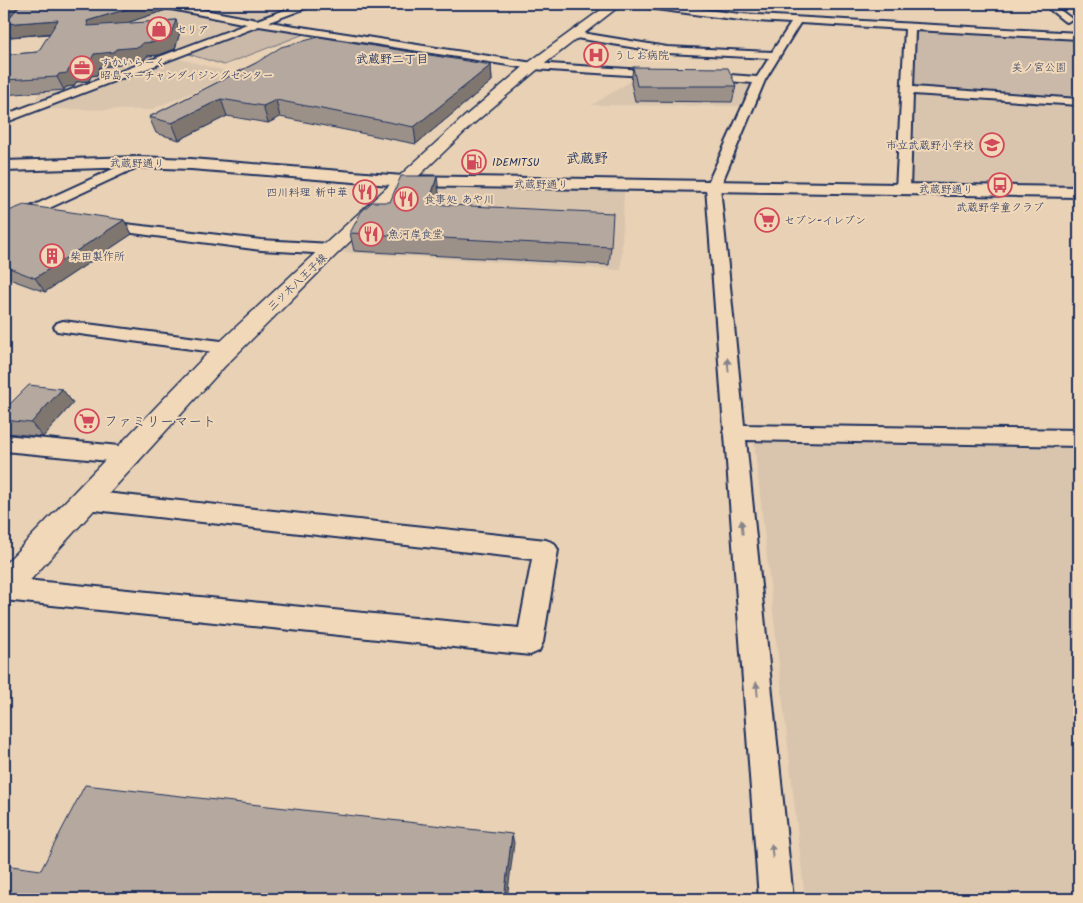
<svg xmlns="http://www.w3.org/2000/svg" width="1083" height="903" font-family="Kalam,'Klee One',sans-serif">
<rect width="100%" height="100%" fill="#e8d1b4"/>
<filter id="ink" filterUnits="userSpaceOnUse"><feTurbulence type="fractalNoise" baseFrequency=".02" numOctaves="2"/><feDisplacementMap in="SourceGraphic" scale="10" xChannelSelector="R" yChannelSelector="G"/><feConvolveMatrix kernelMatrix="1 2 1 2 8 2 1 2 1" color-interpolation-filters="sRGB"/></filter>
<g filter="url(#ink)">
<!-- built -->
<g fill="#d9c5ae">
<path d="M87,4h56l90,19v4l2,-6 10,3v2l-213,79 34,-55 102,-9 25,-9v-2l-11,1 -2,4 -44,4z"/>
<path d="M261,4h12l21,4 -39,13 -27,-6z"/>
<path d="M173,57l63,17 -86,36 -114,-1z"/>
<path d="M639,76l114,6 -10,24 -151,-1z"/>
<path d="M907,90l172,12v90l-176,-3z"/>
<path d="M404,188l220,3 -3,79 -281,-18 29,-32z"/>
<path d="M753,432l326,7v460h-274z"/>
</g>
<!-- green -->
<g fill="#cab9a8" stroke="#727483">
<path d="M257,26l47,8 -80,31 -39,-12z"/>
<path d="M917,30l162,8v63l-167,-12z"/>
</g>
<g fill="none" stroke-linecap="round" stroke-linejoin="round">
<!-- minor casing -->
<g stroke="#1b2f5e" stroke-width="4">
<g id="minor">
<path d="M157,4h16l84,16 45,-16h11l-1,2 -43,16 264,41 127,8 5,3 -5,3 -127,-8 -274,-43 -255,97v-8l243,-91 -86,-17z"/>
<path d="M636,4h22l82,10 339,19v6l-164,-9 -2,57 166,12v6l-166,-11 -3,95 -7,4 -7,-4 9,-160 -105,-6 -35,57 -45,107 24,238 335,5v16l-333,-6 47,459h-34l-34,-464 -2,-3 1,-3 -18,-242 47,-104 -50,-4 -5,-3 5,-3 54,4 12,-19 -102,-5 -91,-15 -5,-3 5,-3 91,15 105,5 19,-29 -51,-3 -100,-13z"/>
<path d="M1043,4h9l20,15 -5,3 -3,-1z"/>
<path d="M137,158l7,4 -2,3 -138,64v-10z"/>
<path d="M100,221l161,19 70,4 6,2 2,3 -2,3 -6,2 -70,-4 -166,-22 -2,-3 2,-3z"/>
<path d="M63,321l166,21 6,2 3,4 -3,4 -6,2 -172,-23 -3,-4 3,-4z"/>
<path d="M4,435l126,12 8,2 3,6 -3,6 -8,2 -126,-12z"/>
<path d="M86,491l460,49 8,3 4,7 -15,92 -4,9 -9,4 -526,-55v-22l515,50 13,-69 -446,-50 -8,-3 -3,-6 3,-6z"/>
</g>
</g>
<!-- tertiary casing -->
<g stroke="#1b2f5e" stroke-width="4">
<g id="tertiary">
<path d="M23,4h11l-26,32 -4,1v-10z"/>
<path d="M137,157l54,2 212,17 676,11v10l-676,-11 -212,-17 -54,-2 -133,4v-10z"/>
</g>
</g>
<!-- secondary casing -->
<g stroke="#1b2f5e" stroke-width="3">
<path id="secondary" d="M609,4h13l-84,65 -65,55 -135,129 -114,114 -209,230 -11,4v-36l202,-210 118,-110 139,-127 65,-55z"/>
</g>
<!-- minor -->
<use href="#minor" fill="#f1d8b8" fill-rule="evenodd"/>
<!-- tertiary -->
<use href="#tertiary" fill="#f1d8b8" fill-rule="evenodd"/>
<!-- secondary -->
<use href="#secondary" fill="#f1d8b8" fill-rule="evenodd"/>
</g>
<!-- wall -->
<g fill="#9c9189" stroke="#1b2f5e">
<path d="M21,4h142l3,6 -43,14 53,-4 4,12 -5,17 -16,6 -12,1 -2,3 -24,3 -2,3 -19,2 -3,8 -6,1 -2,5 -13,1 -2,4 -8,1 -2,3 -60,5v-40l34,-3 12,-18 -40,3 6,-32 1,3z"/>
<path d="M256,63l235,2 1,16 -76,63 -136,-27 -12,6 -41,-7 -48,24 -23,-7 -7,-16z"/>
<path d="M633,67l103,19 -4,16 -97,-1 -4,-18z"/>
<path d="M439,193l-3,12 175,42 -2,18 -255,-14 -4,-18 40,-31z"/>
<path d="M4,213l120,7 8,14 -87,58 -41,-15z"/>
<path d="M62,389l11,14 -30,34 -36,-4 -3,-3v-20z"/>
</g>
<!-- shaded-wall -->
<g fill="#7f766f" stroke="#1b2f5e">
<path d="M6,4h11l-1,1 1,3 -13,16v-18z"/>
<path d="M144,4h19l3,6 -73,24 -5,-8 -1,-5z"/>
<path d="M58,20l6,12 -54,5 -6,-12v-1z"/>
<path d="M176,20l4,12 -5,17 -16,6 -12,1 -2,3 -24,3 -2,3 -19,2 -3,8 -6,1 -2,5 -13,1 -2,4 -8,1 -2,3 -7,-13 2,-3 25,-11 10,-9 48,-11z"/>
<path d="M491,65l1,16 -76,63 -2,-17z"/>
<path d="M221,99l6,17 -48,24 -7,-17z"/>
<path d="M276,100l4,17 -12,6 -5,-17z"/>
<path d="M437,176l2,17 -8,29 -2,-18z"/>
<path d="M124,220l8,14 -87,58 -10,-14z"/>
<path d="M62,389l11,14 -30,34 -12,-14z"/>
<path d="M512,834l2,9 -7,56h-3z"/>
</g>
<!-- building -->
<g fill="#b5a99f" stroke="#1b2f5e">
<path d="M21,4h123l-57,17 1,5 88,-6 -6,17 -16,5 -12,1 -2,4 -24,2 -2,3 -20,2 -4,8 -6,1 -2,5 -13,1 -2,4 -8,1 -2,3 -53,3v-25l34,-3 20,-32 -54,4z"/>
<path d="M319,37l172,28 -77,62 -138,-27 -13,6 -42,-7 -49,24 -23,-6 107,-54 25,-16z"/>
<path d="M633,67l95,1 8,18h-99z"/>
<path d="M401,176h36l-8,28 184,9 -2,34 -261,-14 11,-21 11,-10h18z"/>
<path d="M24,205l100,15 -89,58 -31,-12v-53z"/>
<path d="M29,385l33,4 -31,34 -27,-3v-10z"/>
<path d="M85,785l427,49 -8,65h-500v-34l37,5z"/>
</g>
<!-- one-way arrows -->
<defs><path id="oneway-solid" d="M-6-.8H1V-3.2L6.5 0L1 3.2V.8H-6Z" transform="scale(1.25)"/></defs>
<g fill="#86848b">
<use href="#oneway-solid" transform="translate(728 365) rotate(-95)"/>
<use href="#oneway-solid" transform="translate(742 527) rotate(-95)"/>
<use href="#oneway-solid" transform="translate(757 689) rotate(-95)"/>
<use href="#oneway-solid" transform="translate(772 851) rotate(-95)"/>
</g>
</g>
<!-- icons -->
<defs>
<g id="shop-ring" transform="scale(1.25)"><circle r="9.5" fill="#f1d8b8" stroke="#d1495b" stroke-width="1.5"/><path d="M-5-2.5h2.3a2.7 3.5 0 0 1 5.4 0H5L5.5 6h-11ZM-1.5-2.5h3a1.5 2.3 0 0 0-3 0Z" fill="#d1495b"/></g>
<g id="hospital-ring" transform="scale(1.25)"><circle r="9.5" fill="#f1d8b8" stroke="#d1495b" stroke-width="1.5"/><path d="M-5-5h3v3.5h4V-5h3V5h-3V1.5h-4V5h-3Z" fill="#d1495b"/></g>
<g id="office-ring" transform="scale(1.25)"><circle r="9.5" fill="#f1d8b8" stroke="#d1495b" stroke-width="1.5"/><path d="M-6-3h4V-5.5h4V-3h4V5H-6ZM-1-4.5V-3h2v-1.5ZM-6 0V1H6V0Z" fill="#d1495b"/></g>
<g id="school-ring" transform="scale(1.25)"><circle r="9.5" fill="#f1d8b8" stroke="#d1495b" stroke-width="1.5"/><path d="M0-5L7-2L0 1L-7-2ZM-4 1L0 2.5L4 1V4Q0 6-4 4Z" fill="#d1495b"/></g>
<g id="fuel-ring" transform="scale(1.25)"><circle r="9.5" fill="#f1d8b8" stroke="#d1495b" stroke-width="1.5"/><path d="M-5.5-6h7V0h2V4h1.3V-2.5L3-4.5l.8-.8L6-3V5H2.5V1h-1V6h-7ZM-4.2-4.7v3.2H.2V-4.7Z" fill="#d1495b"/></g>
<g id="bus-ring" transform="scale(1.25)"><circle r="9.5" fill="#f1d8b8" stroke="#d1495b" stroke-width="1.5"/><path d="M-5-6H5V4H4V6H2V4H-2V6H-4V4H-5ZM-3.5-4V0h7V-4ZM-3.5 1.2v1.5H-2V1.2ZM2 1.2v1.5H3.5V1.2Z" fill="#d1495b"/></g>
<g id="restaurant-ring" transform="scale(1.25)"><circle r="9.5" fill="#f1d8b8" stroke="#d1495b" stroke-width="1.5"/><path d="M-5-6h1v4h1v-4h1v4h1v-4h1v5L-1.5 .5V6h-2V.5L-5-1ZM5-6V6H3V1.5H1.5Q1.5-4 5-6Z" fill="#d1495b"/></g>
<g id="supermarket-ring" transform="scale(1.25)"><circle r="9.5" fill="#f1d8b8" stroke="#d1495b" stroke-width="1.5"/><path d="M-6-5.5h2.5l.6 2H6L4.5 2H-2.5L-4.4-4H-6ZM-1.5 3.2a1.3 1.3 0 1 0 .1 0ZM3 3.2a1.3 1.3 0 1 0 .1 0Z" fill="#d1495b"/></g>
<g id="building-ring" transform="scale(1.25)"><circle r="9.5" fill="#f1d8b8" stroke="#d1495b" stroke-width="1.5"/><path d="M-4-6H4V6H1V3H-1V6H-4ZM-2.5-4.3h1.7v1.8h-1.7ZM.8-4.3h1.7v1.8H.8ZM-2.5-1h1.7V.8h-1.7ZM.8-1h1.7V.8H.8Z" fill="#d1495b"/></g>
</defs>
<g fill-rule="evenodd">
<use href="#shop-ring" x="159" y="29"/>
<use href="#hospital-ring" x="596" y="55"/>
<use href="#office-ring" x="82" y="68"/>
<use href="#school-ring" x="992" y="145"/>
<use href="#fuel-ring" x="474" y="162"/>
<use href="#bus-ring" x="1000" y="185"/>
<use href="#restaurant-ring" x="365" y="192"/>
<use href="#restaurant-ring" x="406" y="199"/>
<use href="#supermarket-ring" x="767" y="220"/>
<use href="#restaurant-ring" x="371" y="234"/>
<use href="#building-ring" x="52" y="256"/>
<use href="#supermarket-ring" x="87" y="421"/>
</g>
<g text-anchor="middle" stroke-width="4" stroke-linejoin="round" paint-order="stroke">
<!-- far-poi labels -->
<g font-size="11" fill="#1b2f5e" stroke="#f1d8b8" text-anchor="start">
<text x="176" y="33">セリア</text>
<text x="614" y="59">うしお病院</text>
<text x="100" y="66">すかいらーく<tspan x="100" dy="13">昭島マーチャンダイジングセンター</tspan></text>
<text x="974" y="149" text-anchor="end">市立武蔵野小学校</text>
<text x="492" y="166">IDEMITSU</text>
<text x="348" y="196" text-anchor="end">四川料理 新中華</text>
<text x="424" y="203">食事処 あや川</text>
<text x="1000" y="211" text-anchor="middle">武蔵野学童クラブ</text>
<text x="784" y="224">セブン-イレブン</text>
<text x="388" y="238">魚河岸食堂</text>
<text x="70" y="260">柴田製作所</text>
</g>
<!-- far-park labels -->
<g font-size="11" fill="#354469" stroke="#f1d8b8">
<text x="1039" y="71">美ノ宮公園</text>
</g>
<!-- far-street labels -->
<g font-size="11" fill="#1b2f5e" stroke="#f1d8b8">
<text transform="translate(137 163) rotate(1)" y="4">武蔵野通り</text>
<text transform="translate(541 184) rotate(1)" y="4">武蔵野通り</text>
<text transform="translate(946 189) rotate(1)" y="4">武蔵野通り</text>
<text transform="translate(297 282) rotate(-44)" y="4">三ツ木八王子線</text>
</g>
<!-- far-neighbourhood labels -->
<g font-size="12" font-weight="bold" fill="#1b2f5e" stroke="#f1d8b8">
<text x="392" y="63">武蔵野二丁目</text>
</g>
<!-- far-quarter labels -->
<g font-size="14" font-weight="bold" fill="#1b2f5e" stroke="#f1d8b8">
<text x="587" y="163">武蔵野</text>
</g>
<!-- poi labels -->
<g font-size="14" fill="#1b2f5e" stroke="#f1d8b8" text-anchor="start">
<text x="104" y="426">ファミリーマート</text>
</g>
</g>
<!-- margin -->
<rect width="1083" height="903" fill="none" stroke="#f1d8b8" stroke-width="20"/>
<rect x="10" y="10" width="1063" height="883" fill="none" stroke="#1b2f5e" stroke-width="2" filter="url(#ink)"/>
</svg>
